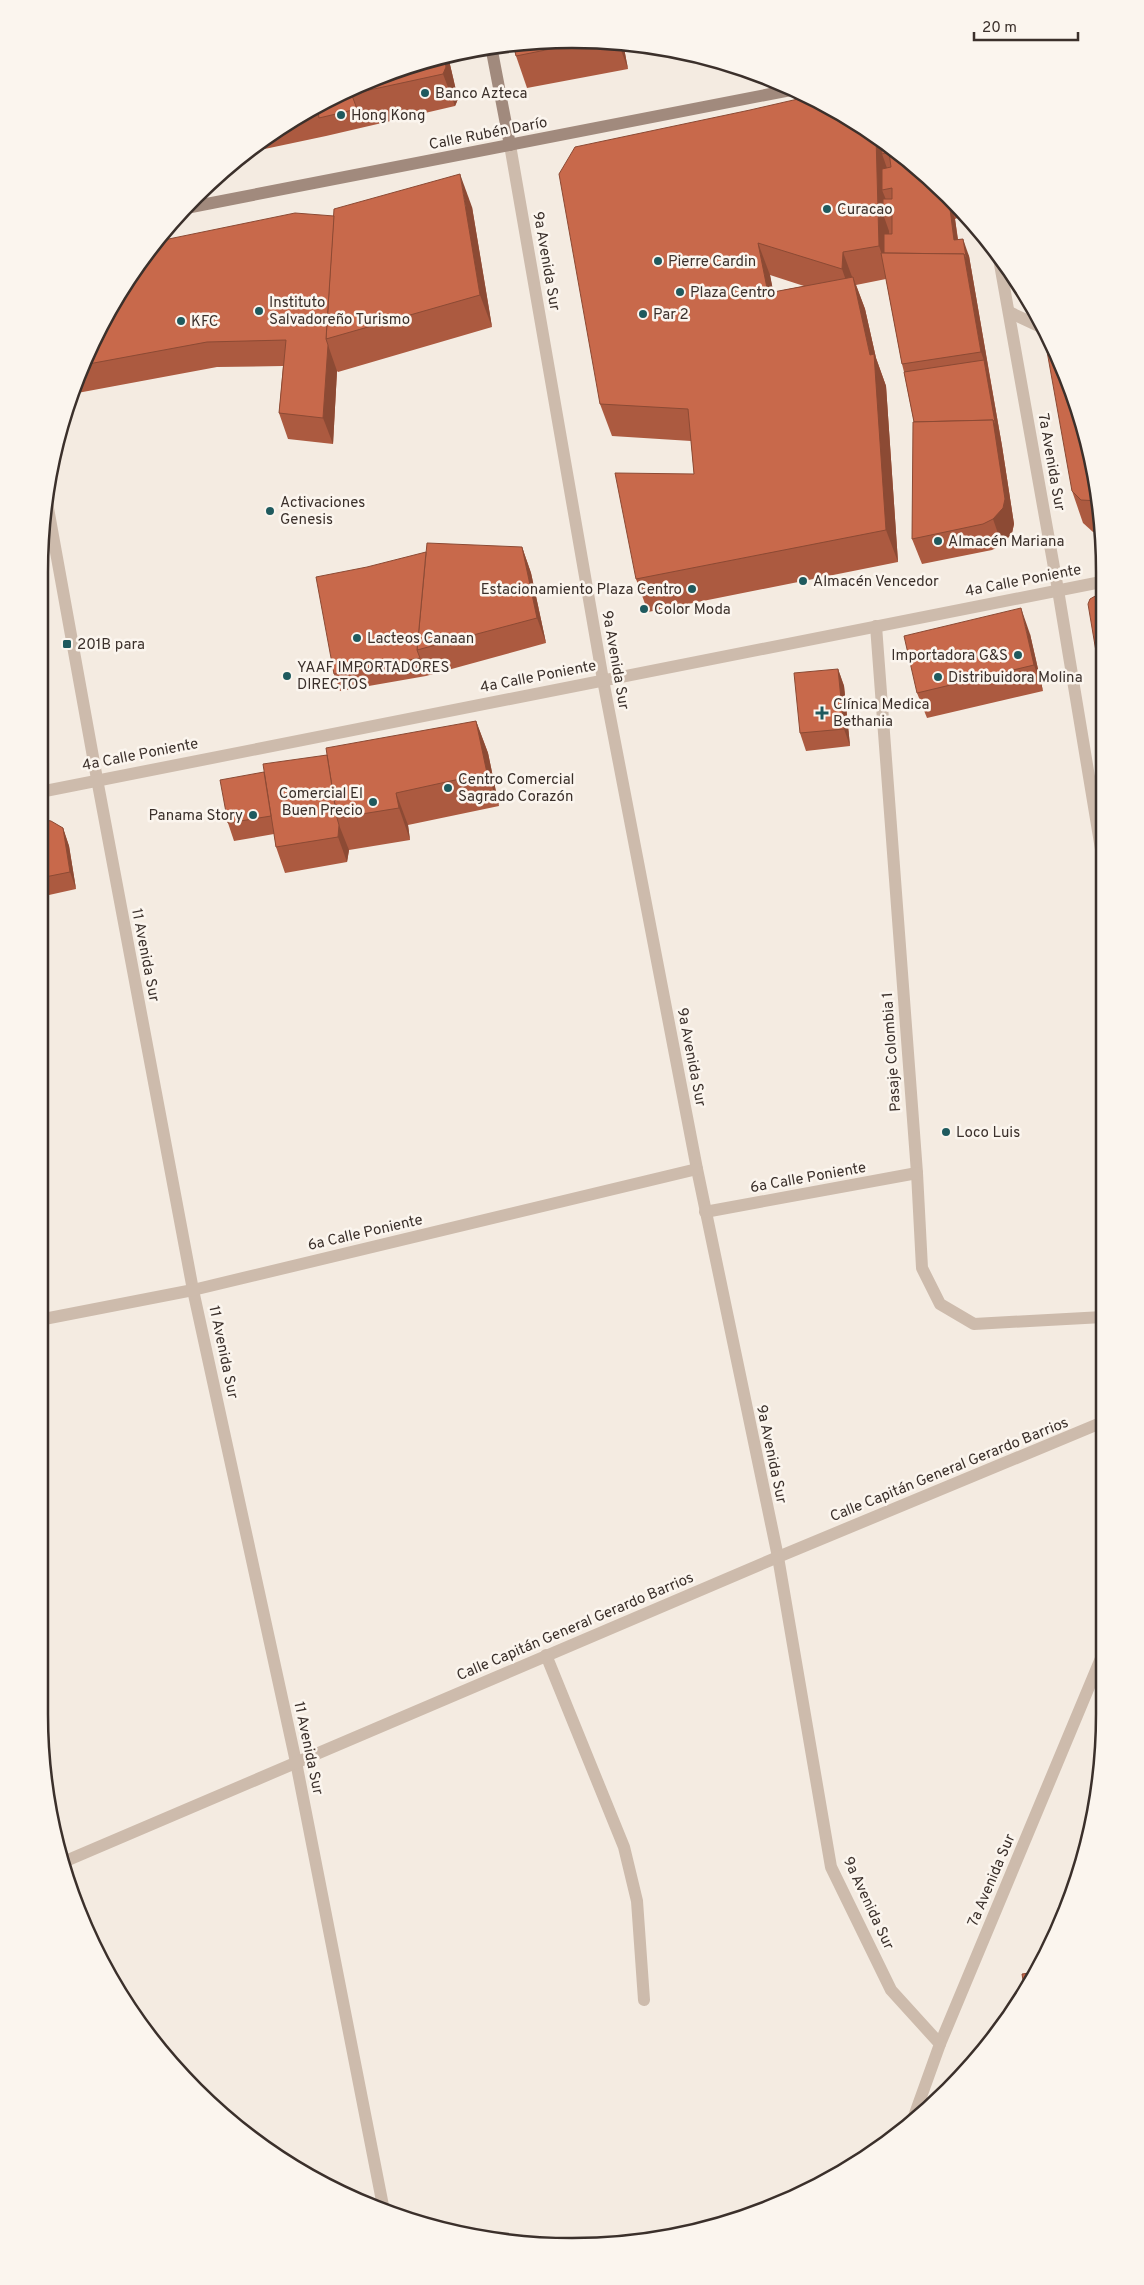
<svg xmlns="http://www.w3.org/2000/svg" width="1144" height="2285" font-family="Overpass,sans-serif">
<rect width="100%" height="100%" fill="#f4ebe1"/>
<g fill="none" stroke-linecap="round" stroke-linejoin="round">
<!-- service -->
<path stroke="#cdbbac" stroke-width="12" d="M546,1655l78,192 13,54 7,99"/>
<!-- pedestrian -->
<g stroke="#cdbbac" stroke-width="12">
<path d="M998,253l60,337 44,265"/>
<path d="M1009,312l32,15"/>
<path d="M940,2044l164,-393"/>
</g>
<!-- minor -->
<g stroke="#cdbbac" stroke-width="12">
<path d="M510,145l93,535 94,489 81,388 53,310 60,123 49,54 -28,78"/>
<path d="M46,497l51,282 96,511 103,472 88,449"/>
<path d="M876,626l41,547 5,95 18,36 34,20 129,-7"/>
<path d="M705,1212l212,-39"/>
<path d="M39,1320l154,-30 504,-121"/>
<path d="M61,1863l717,-306 325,-135"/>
</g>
<!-- tertiary -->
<path stroke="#cdbbac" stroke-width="12" d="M40,792l1061,-210"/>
<!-- secondary -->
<g stroke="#a18a7d" stroke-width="12">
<path d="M491,46l19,99"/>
<path d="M186,208l610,-119"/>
</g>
</g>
<!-- wall -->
<g fill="#ac5a40" fill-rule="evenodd">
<path d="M607,40l16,3 5,26 -101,19 -11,-32 -3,-13z"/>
<path d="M700,55l10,2h1l-10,2z"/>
<path d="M448,56l10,43 -3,7 -129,30 -80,17 59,-43 95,-43z"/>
<path d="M750,110l147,39 65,65v2l-7,3 3,20 11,17 33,190 12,78 -2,9 -10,12 -10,5 -70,14 -10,-25 2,-117 -10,-50 -2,-8 -16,-85 -30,6 9,24 11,49 10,28 12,176 -250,50 -12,-33 58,-105 -3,-33 -79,-5 -12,-32zM770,275l34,11 -31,6z"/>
<path d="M472,207l20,120 -154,45 -1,-1 -4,73 -45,-5 -9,-26 4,-47 -66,1 -145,27 22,-58 240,-120z"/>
<path d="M1065,368l36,135v30l-8,-1 -10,-9 -11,-32z"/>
<path d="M522,547l9,26 15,70 -120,33 -86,15 -6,-17z"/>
<path d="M1030,634l13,57 -116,27 -10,-25z"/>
<path d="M838,669l6,17 6,60 -44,5 -6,-18z"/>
<path d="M476,721l12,32 11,53 -91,19 2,15 -61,10 -2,12 -62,11 -9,-26 -2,-13 -40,7 -6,-18 36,-51 63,-17z"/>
<path d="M40,819l23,9 6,18 7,43 -36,8z"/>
</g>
<!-- shaded-wall -->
<g fill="#8c4a34">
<path d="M618,42l5,1 5,26z"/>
<path d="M448,56l10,43 -3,7 -12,-32 1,-17z"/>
<path d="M876,136l11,7 -5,11 6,17 -6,19 7,17 -6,7 6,17 1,47 -11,-32z"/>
<path d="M460,174l12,33 20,120 -12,-32z"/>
<path d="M949,201l6,18 5,38 -6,-17z"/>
<path d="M963,239l6,17 21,122 -9,-26 -17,-98z"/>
<path d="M758,243l12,32 10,50 -12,-32z"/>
<path d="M843,252l12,33 -2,16 -11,-32z"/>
<path d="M853,277l12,32 11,49 10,28 12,176 -12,-32 -16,-175z"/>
<path d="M328,345l9,26 -4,73 -10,-26z"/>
<path d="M984,360l6,18 12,68 12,78 -2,9 -10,12 -9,-26z"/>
<path d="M522,547l9,26 15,70 -9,-25z"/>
<path d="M1021,608l9,26 13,57 -9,-26z"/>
<path d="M838,669l6,17 6,60 -6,-17z"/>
<path d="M476,721l12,32 11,53 -12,-33z"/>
<path d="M396,793l12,32 2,15 -11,-32z"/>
<path d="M339,825l10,25 -2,12 -9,-25z"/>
<path d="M63,828l6,18 7,43 -6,-17z"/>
</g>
<!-- building -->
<g fill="#c8694b" stroke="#8c4a34">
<path d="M595,40l-79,16 -3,-13z"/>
<path d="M444,57l2,10 -3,7 -92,20 -1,-4 50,-23z"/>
<path d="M350,90l7,19 -38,9 -2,-13z"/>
<path d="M811,96l65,40 3,110 -36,6 -1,17 -84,-26 10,50 85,-16 17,78 4,-1 12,176 -250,49 -21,-106 79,1 -6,-65 -88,-5 -41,-230 16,-27 175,-37z"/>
<path d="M881,139l16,10 52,52 5,39 9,-1 4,23 -3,-8 -80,-1v-19h8v-20h-9v-15h9v-11l-10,2v-21l9,-2 -2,-15 -7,2z"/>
<path d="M460,174l20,121 -154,44 8,-130z"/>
<path d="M295,213l39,3 -8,123 2,6 -5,73 -44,-5 7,-73 -79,2 -124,23 11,-29 55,-88 5,-6z"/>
<path d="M881,253l83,1 17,98 -79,12z"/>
<path d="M1045,340l5,2 15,26 35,133 -19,-1 -9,-9z"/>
<path d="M984,360l12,68 -3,-8 -79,2 -10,-50z"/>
<path d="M82,368l2,5 -4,1z"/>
<path d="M993,420l12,79 -2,9 -10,11 -10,5 -71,15 1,-117z"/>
<path d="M427,543l95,4 15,71 -120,32z"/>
<path d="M426,552l-9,98 3,8 -86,16 -18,-97 51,-10z"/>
<path d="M1101,594v87l-13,-77 2,-5 7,-4z"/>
<path d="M1021,608l13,57 -117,28 -13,-57z"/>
<path d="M838,669l6,60 -44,4 -6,-60z"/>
<path d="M476,721l11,52 -91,20 3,15 -62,10 -11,-70z"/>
<path d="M327,755l10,63 2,7 -1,12 -62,10 -13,-83z"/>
<path d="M264,772l7,44 -43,7 -8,-43z"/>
<path d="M40,819l11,2 12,7 7,44 -30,6z"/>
<path d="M1037,1972l-12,20 -3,-18z"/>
</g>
<!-- markers -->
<g fill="#1f5a5e" stroke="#fbf5ee" stroke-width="2">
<circle cx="425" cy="93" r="5"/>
<circle cx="341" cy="115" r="5"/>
<circle cx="827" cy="209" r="5"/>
<circle cx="658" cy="261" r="5"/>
<circle cx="680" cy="292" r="5"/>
<circle cx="259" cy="311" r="5"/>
<circle cx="643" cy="314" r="5"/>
<circle cx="181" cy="321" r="5"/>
<circle cx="270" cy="511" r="5"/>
<circle cx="938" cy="541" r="5"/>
<circle cx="803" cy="581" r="5"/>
<circle cx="692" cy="589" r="5"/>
<circle cx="644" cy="609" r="5"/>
<circle cx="357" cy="638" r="5"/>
<rect x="62" y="639" width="10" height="10" rx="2.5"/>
<circle cx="1018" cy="655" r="5"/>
<circle cx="287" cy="676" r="5"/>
<circle cx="938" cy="677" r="5"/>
<path d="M819.5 705.5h5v5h5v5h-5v5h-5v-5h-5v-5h5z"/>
<circle cx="448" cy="788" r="5"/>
<circle cx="373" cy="802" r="5"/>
<circle cx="253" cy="815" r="5"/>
<circle cx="946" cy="1132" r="5"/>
</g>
<g text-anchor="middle" stroke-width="5" stroke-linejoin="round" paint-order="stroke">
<!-- poi labels -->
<g font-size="15" fill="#3b302b" stroke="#fbf5ee" text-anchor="start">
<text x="435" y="98">Banco Azteca</text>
<text x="351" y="120">Hong Kong</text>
<text x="837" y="214">Curacao</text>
<text x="668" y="266">Pierre Cardin</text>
<text x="690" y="297">Plaza Centro</text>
<text x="269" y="307">Instituto<tspan x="269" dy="17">Salvadoreño Turismo</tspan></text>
<text x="653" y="319">Par 2</text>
<text x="191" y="326">KFC</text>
<text x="280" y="507">Activaciones<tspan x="280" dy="17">Genesis</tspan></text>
<text x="948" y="546">Almacén Mariana</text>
<text x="813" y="586">Almacén Vencedor</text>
<text x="682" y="594" text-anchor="end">Estacionamiento Plaza Centro</text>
<text x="654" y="614">Color Moda</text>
<text x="367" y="643">Lacteos Canaan</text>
<text x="77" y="649">201B para</text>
<text x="1008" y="660" text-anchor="end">Importadora G&amp;S</text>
<text x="297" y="672">YAAF IMPORTADORES<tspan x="297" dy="17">DIRECTOS</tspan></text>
<text x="948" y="682">Distribuidora Molina</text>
<text x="833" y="709">Clínica Medica<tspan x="833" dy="17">Bethania</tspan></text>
<text x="458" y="784">Centro Comercial<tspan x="458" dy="17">Sagrado Corazón</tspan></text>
<text x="363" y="798" text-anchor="end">Comercial El<tspan x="363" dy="17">Buen Precio</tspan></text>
<text x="243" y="820" text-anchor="end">Panama Story</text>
<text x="956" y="1137">Loco Luis</text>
</g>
<!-- street labels -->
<g font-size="15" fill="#3b302b" stroke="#fbf5ee">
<text transform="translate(488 133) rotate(-11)" y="5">Calle Rubén Darío</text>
<text transform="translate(547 261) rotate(80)" y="5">9a Avenida Sur</text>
<text transform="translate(1052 462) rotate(80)" y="5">7a Avenida Sur</text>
<text transform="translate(1023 580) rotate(-11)" y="5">4a Calle Poniente</text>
<text transform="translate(616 660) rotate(80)" y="5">9a Avenida Sur</text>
<text transform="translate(538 676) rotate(-11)" y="5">4a Calle Poniente</text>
<text transform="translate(140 754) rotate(-11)" y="5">4a Calle Poniente</text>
<text transform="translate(146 955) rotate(79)" y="5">11 Avenida Sur</text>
<text transform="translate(891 1052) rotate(-94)" y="5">Pasaje Colombia 1</text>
<text transform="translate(692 1057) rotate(79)" y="5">9a Avenida Sur</text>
<text transform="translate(808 1177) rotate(-10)" y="5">6a Calle Poniente</text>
<text transform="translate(365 1232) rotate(-13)" y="5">6a Calle Poniente</text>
<text transform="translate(224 1352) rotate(78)" y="5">11 Avenida Sur</text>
<text transform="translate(772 1454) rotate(78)" y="5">9a Avenida Sur</text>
<text transform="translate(949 1469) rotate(-22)" y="5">Calle Capitán General Gerardo Barrios</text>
<text transform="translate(575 1626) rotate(-23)" y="5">Calle Capitán General Gerardo Barrios</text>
<text transform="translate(309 1748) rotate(78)" y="5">11 Avenida Sur</text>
<text transform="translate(991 1880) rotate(-67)" y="5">7a Avenida Sur</text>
<text transform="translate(869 1903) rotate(65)" y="5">9a Avenida Sur</text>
</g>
</g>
<!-- crop -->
<path d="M0 0H1144V2285H0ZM572 48H572A524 524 0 0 1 1096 572V1714A524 524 0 0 1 572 2238H572A524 524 0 0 1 48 1714V572A524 524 0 0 1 572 48Z" fill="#fbf5ee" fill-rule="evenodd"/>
<path fill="none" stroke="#3b302b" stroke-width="2.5" d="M572 48H572A524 524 0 0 1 1096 572V1714A524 524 0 0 1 572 2238H572A524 524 0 0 1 48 1714V572A524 524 0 0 1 572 48Z"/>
<!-- scale -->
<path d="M974 32v8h104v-8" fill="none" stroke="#3b302b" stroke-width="2.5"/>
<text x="982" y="32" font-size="15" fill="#3b302b" stroke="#fbf5ee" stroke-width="4" paint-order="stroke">20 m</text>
</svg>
